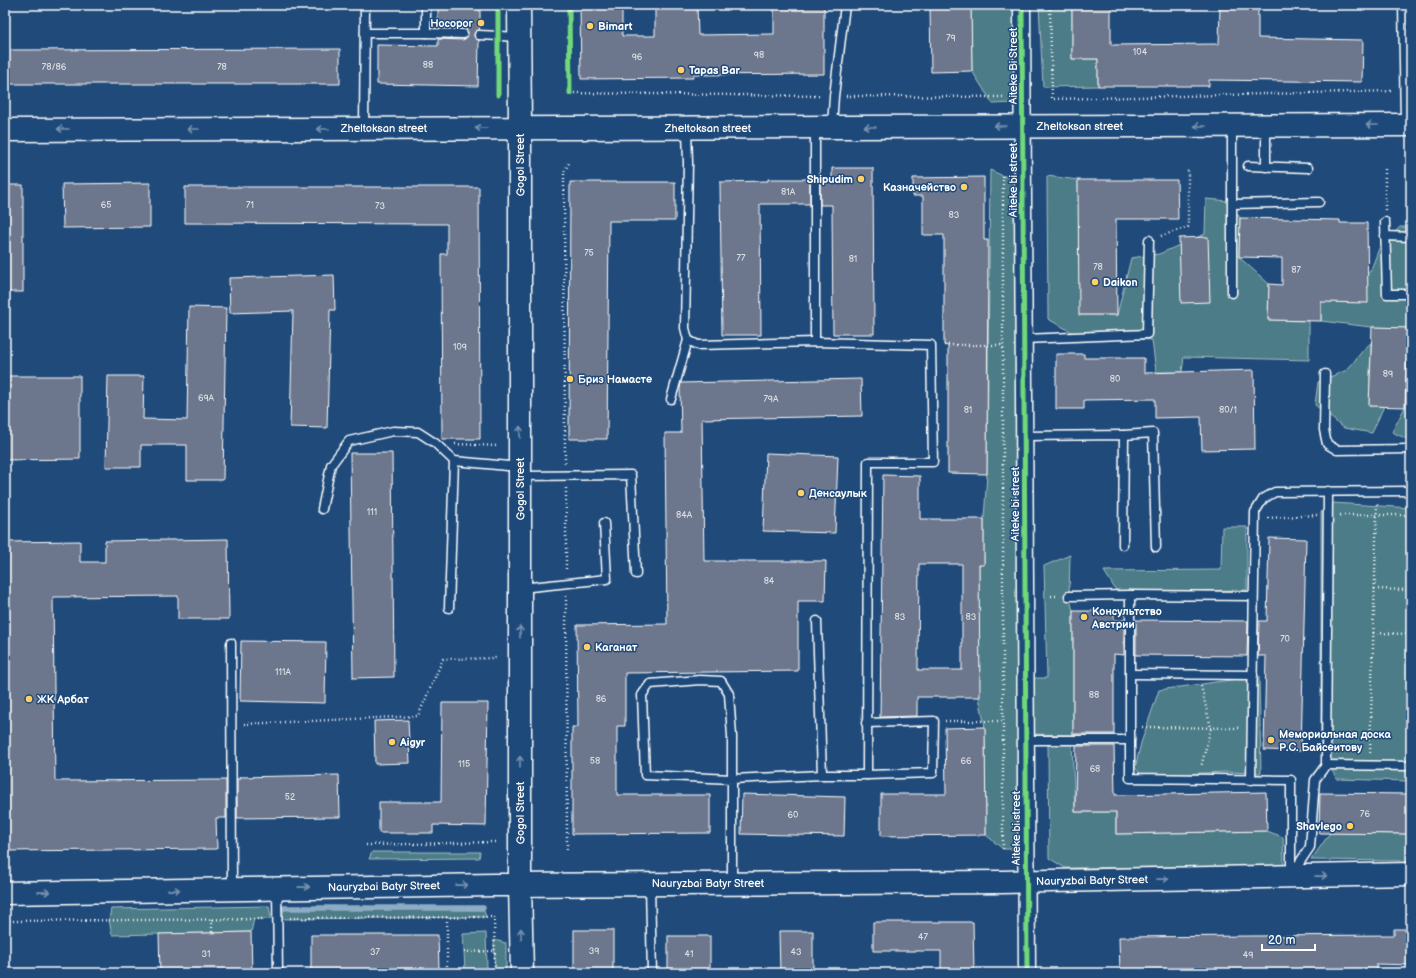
<svg xmlns="http://www.w3.org/2000/svg" width="1416" height="978" font-family="'Balsamiq Sans',sans-serif">
<rect width="100%" height="100%" fill="#1f4a7a"/>
<filter id="ink" filterUnits="userSpaceOnUse"><feTurbulence type="fractalNoise" baseFrequency=".025" numOctaves="2"/><feDisplacementMap in="SourceGraphic" scale="8" xChannelSelector="R" yChannelSelector="G"/><feConvolveMatrix kernelMatrix="1 2 1 2 8 2 1 2 1" color-interpolation-filters="sRGB"/></filter>
<g filter="url(#ink)">
<!-- green -->
<g fill="#4c7c87" stroke="#a6bec3">
<path d="M971,5h45l-1,98 -22,1 -21,-33z"/>
<path d="M1039,5h33v54h26v27l-55,1z"/>
<path d="M990,170l13,6h20l3,673h-23l-17,-14 -1,-108 -6,-30v-132l5,-1v-45l3,-45z"/>
<path d="M1047,176l31,4 2,135h37l14,-57 28,-4 46,-20 1,-35 23,2 11,17 -1,39 30,27 -1,36 41,1v39l-125,-3 -2,15h-26l-4,-32 -73,-4 -31,-17z"/>
<path d="M1400,227h11v214l-19,-9 13,-25 3,-79 -37,-1 -50,-6v-39l27,-12 22,2 10,-26z"/>
<path d="M1371,343l-2,63h15l-12,27 -28,-5 -29,-23 3,-23 29,-12 17,-21z"/>
<path d="M1333,503l78,5v271l-2,2 -72,-2 -16,-26v-241z"/>
<path d="M1222,527h25v63l-130,2 -13,-21 117,-1z"/>
<path d="M1070,555l-1,41 4,15v124l-39,-1 -1,-56h14l-3,-112z"/>
<path d="M1259,676l2,97 -36,-1 -82,4 -8,-8 6,-25 18,-53z"/>
<path d="M1072,744l3,68h33l8,-4v26l151,-3 16,6 1,29 -219,2 -16,-10 -1,-113z"/>
<path d="M1330,833l81,1v27l-100,-1z"/>
<path d="M372,852h108l-1,6 -110,1z"/>
<path d="M269,906l2,13h-17l-3,13 -139,3 -3,-15 2,-11z"/>
<path d="M284,908h199l3,9 -204,2z"/>
<path d="M486,933l1,35 -22,1 -2,-35z"/>
<path d="M494,940l12,3v30h-11z"/>
</g>
<g fill="none" stroke-linecap="round" stroke-linejoin="round">
<!-- stream -->
<path stroke="#8eadc5" stroke-width="5.5" d="M284,908h199"/>
</g>
<!-- building -->
<g fill="#6c768c" stroke="#fff" fill-rule="evenodd">
<path d="M438,5h42v22l-1,3 -4,2 -1,3 2,4 3,1 -1,46 -101,-2v-39l61,1v-7l25,1 4,-3 1,-5 -2,-3 -28,-1z"/>
<path d="M580,5h42v31h33v-31h42l1,30 76,-1v-29h50v69l-131,1v3l-112,1z"/>
<path d="M930,5h41l1,66 -41,1z"/>
<path d="M1072,5h39v40l108,-1 1,-39h38v33l105,2 -1,42 -153,-2v6h-111v-27h-26z"/>
<path d="M340,49v35h-335v-34z"/>
<path d="M832,168h41l1,166h-41l-1,-129h-12v-26l12,1z"/>
<path d="M984,177v63h4l-1,234 -39,-1v-127l-4,-1v-110h-21v-39h-10v-18z"/>
<path d="M768,179h42v25h-50l1,131h-39l-2,-153 48,-1z"/>
<path d="M1078,180h99l1,39h-62l1,96h-38z"/>
<path d="M570,182h105v39h-66l-2,218h-38z"/>
<path d="M150,183v44l-87,1 -1,-44z"/>
<rect x="5" y="185" width="18" height="107"/>
<path d="M185,187h294l1,252h-38l-1,-185h6v-30l-262,-1z"/>
<path d="M1240,218l100,2v3h27l1,80 -47,-1v19l-53,-1 1,-36 13,1v-27l-43,-1z"/>
<path d="M1208,237l2,65 -29,1 -2,-65z"/>
<path d="M334,275l1,35h-5l-3,118 -37,-1 3,-116 -63,2 -1,-35z"/>
<path d="M189,307l37,1 -3,172h-36v-35h-46v22h-35l2,-91h36l-1,43 44,1z"/>
<path d="M1372,327l36,1 -3,79 -36,-1z"/>
<path d="M1056,354h28v4h60v15l110,-3 1,79 -53,1 -1,-33 -46,1v-19l-71,1v9h-28z"/>
<path d="M5,376h75v83l-75,1z"/>
<path d="M861,379l1,37 -160,3 2,142h122l-1,40h-27v70l-173,2v53h-8v69h93v38l-138,1v-107h6l-1,-102 90,-1 -2,-191h16l-1,-45 1,-5z"/>
<path d="M350,453h42l2,224 -41,1z"/>
<path d="M766,453l72,3 -3,77 -72,-2z"/>
<path d="M883,475l37,1v43h64v46h-5l1,132h-63v19l-37,1zM919,564h43v106h-44z"/>
<path d="M1269,538l37,1 -5,212 -37,-1 2,-94h-8l1,-35h8z"/>
<path d="M228,539l1,80h-51v-23l-125,1 2,184 171,-1v38h-10l1,31 -212,2v-309l75,-1v21h25v-21z"/>
<path d="M1073,611h41v9h10v35l-10,-1v80h-41z"/>
<path d="M1136,620l112,1 -1,35 -111,-1z"/>
<path d="M241,641l85,1 -1,61 -85,-2z"/>
<path d="M442,703h46l-2,123 -53,-1v8h-54v-31h62z"/>
<path d="M408,720l2,43 -35,1 -1,-43z"/>
<path d="M985,727l1,108 -105,1v-42h65l-1,-66z"/>
<path d="M1076,746h38l1,49 151,-3 1,39 -151,3v-22h-41z"/>
<path d="M339,775l1,42 -103,1v-39h3l-1,-2z"/>
<path d="M1320,793l91,1v40l-92,-1z"/>
<path d="M742,794l103,3 -1,39 -103,-2z"/>
<path d="M873,922h100l1,51h-33v-22h-68z"/>
<path d="M1394,929h17v36l-34,-1v9h-257l-1,-36 275,-2z"/>
<rect x="574" y="930" width="39" height="43"/>
<path d="M779,931h34v42h-33z"/>
<path d="M251,932l1,41h-92l-1,-39z"/>
<path d="M311,935h127l1,34 -12,2 -116,-1z"/>
<rect x="668" y="936" width="42" height="37"/>
</g>
<g fill="none" stroke-linecap="round" stroke-linejoin="round">
<!-- lane casing -->
<g stroke="#fff" stroke-width="11">
<g id="lane">
<path d="M1403,5l2,119"/>
<path d="M365,33h61v-28"/>
<path d="M426,33l37,1"/>
<path d="M479,35l39,2"/>
<path d="M832,126l2,-30 11,-91"/>
<path d="M364,128l1,-123"/>
<path d="M687,129l1,34 -3,165 3,12 10,5 117,-3 116,3 2,117h-65l-1,313h-45l-90,4 -87,-4 -3,-80 8,-11 50,-4 21,1 8,13 3,42v147"/>
<path d="M1248,166l60,2"/>
<path d="M1266,167v-41"/>
<path d="M1233,204l86,-2"/>
<path d="M1385,222l2,72h24"/>
<path d="M1385,236l26,1"/>
<path d="M1232,293v-167"/>
<path d="M1024,339l123,-5 2,-94"/>
<path d="M815,342v-214"/>
<path d="M1325,374l-1,56 3,14 10,6 74,-1"/>
<path d="M671,399l17,-59"/>
<path d="M1124,435l29,-2 3,114"/>
<path d="M1025,436l99,-1 -1,110"/>
<path d="M521,476l110,-1 5,99"/>
<path d="M322,509l9,-44 18,-24 44,-10 25,1 17,11 19,18 65,6"/>
<path d="M521,588l86,-9 -3,-56"/>
<path d="M1130,595v183l161,2v95"/>
<path d="M1069,596l61,-1 123,1"/>
<path d="M449,608l5,-147"/>
<path d="M817,621l5,154"/>
<path d="M231,643l1,245"/>
<path d="M1130,674l123,1"/>
<path d="M866,723l68,-2 -1,52 -66,2"/>
<path d="M1026,740h104"/>
<path d="M1326,765l85,1"/>
<path d="M1251,780l4,-268 8,-13 12,-7 136,-1"/>
<path d="M1292,874l18,-27 5,-67 11,-15 2,-274"/>
<path d="M650,886l2,87"/>
<path d="M277,889l1,84"/>
</g>
</g>
<!-- street casing -->
<g stroke="#fff" stroke-width="19">
<path id="street" d="M1022,5l5,968"/>
</g>
<!-- secondary casing -->
<g stroke="#fff" stroke-width="25">
<g id="secondary">
<path d="M519,5l1,123v757l2,88"/>
<path d="M5,130l1406,-5"/>
<path d="M5,893l489,-8 509,-3 408,-8"/>
</g>
</g>
<!-- path -->
<g stroke="#fff" stroke-width="2.5" stroke-dasharray="1 3" stroke-linecap="butt">
<path d="M1050,5l2,94 341,-8"/>
<path d="M570,93l251,3"/>
<path d="M846,96l159,1"/>
<path d="M1385,210v-41"/>
<path d="M1161,236l27,-9v-59"/>
<path d="M944,345h59"/>
<path d="M455,444l43,2"/>
<path d="M565,463l-1,-291 5,-9"/>
<path d="M566,488v83"/>
<path d="M1340,515h71"/>
<path d="M1268,518l49,-3"/>
<path d="M1374,589l37,1"/>
<path d="M566,596l1,253"/>
<path d="M1051,596h7"/>
<path d="M1373,633l38,1"/>
<path d="M1201,686l10,42 -10,39"/>
<path d="M945,721h58"/>
<path d="M244,724l174,-8 25,-57 53,-1"/>
<path d="M1142,727l97,1"/>
<path d="M1370,753l7,-249"/>
<path d="M366,845l129,-3"/>
<path d="M1003,849v-673"/>
<path d="M447,917v56"/>
<path d="M290,918l204,-1 1,56"/>
<path d="M212,919v14"/>
<path d="M5,921l260,-2"/>
<path d="M464,952l30,-1"/>
</g>
<!-- lane -->
<use href="#lane" stroke="#1f4a7a" stroke-width="8"/>
<!-- street -->
<use href="#street" stroke="#1f4a7a" stroke-width="16"/>
<!-- secondary -->
<use href="#secondary" stroke="#1f4a7a" stroke-width="22"/>
<!-- cycleway casing -->
<g stroke="#1f4a7a" stroke-width="8">
<g id="cycleway">
<path d="M569,5l1,88"/>
<path d="M1022,5l5,968"/>
<path d="M498,95v-90"/>
</g>
</g>
<!-- cycleway -->
<use href="#cycleway" stroke="#71d979" stroke-width="5"/>
</g>
<!-- one-way arrows -->
<defs><path id="oneway-shaft" d="M-6 0H5M1.5-3L5.5 0L1.5 3" fill="none" stroke-width="1.6" stroke-linecap="round" stroke-linejoin="round"/></defs>
<g stroke="#7992af">
<use href="#oneway-shaft" transform="translate(1372 125) rotate(180)"/>
<use href="#oneway-shaft" transform="translate(1000 126) rotate(180)"/>
<use href="#oneway-shaft" transform="translate(1200 126) rotate(180)"/>
<use href="#oneway-shaft" transform="translate(870 127) rotate(180)"/>
<use href="#oneway-shaft" transform="translate(481 128) rotate(180)"/>
<use href="#oneway-shaft" transform="translate(63 129) rotate(180)"/>
<use href="#oneway-shaft" transform="translate(193 129) rotate(180)"/>
<use href="#oneway-shaft" transform="translate(323 129) rotate(180)"/>
<use href="#oneway-shaft" transform="translate(520 432) rotate(-90)"/>
<use href="#oneway-shaft" transform="translate(520 632) rotate(-90)"/>
<use href="#oneway-shaft" transform="translate(520 762) rotate(-90)"/>
<use href="#oneway-shaft" transform="translate(1321 876) rotate(-1)"/>
<use href="#oneway-shaft" transform="translate(1163 879) rotate(-1)"/>
<use href="#oneway-shaft" transform="translate(462 885) rotate(-1)"/>
<use href="#oneway-shaft" transform="translate(304 887) rotate(-1)"/>
<use href="#oneway-shaft" transform="translate(174 890) rotate(-1)"/>
<use href="#oneway-shaft" transform="translate(44 892) rotate(-1)"/>
<use href="#oneway-shaft" transform="translate(521 934) rotate(-91)"/>
</g>
</g>
<!-- markers -->
<g fill="#ffd166" stroke="#1f4a7a" stroke-width="1.5">
<circle cx="481" cy="23" r="4"/>
<circle cx="590" cy="26" r="4"/>
<circle cx="681" cy="70" r="4"/>
<circle cx="861" cy="179" r="4"/>
<circle cx="964" cy="187" r="4"/>
<circle cx="1095" cy="282" r="4"/>
<circle cx="570" cy="379" r="4"/>
<circle cx="801" cy="493" r="4"/>
<circle cx="1084" cy="617" r="4"/>
<circle cx="587" cy="647" r="4"/>
<circle cx="29" cy="699" r="4"/>
<circle cx="1271" cy="740" r="4"/>
<circle cx="392" cy="742" r="4"/>
<circle cx="1350" cy="826" r="4"/>
</g>
<g text-anchor="middle" stroke-width="3" stroke-linejoin="round" paint-order="stroke">
<!-- number labels -->
<g font-size="9" fill="#dadde2">
<text x="951" y="41">79</text>
<text x="1140" y="55">104</text>
<text x="759" y="58">98</text>
<text x="637" y="60">96</text>
<text x="428" y="68">88</text>
<text x="54" y="70">78/86</text>
<text x="222" y="70">78</text>
<text x="788" y="195">81А</text>
<text x="106" y="208">65</text>
<text x="250" y="208">71</text>
<text x="380" y="209">73</text>
<text x="954" y="218">83</text>
<text x="589" y="256">75</text>
<text x="741" y="261">77</text>
<text x="853" y="262">81</text>
<text x="1098" y="270">78</text>
<text x="1296" y="273">87</text>
<text x="460" y="350">109</text>
<text x="1388" y="377">89</text>
<text x="1115" y="382">80</text>
<text x="206" y="401">69А</text>
<text x="771" y="402">79А</text>
<text x="968" y="413">81</text>
<text x="1228" y="413">80/1</text>
<text x="372" y="515">111</text>
<text x="684" y="518">84А</text>
<text x="769" y="584">84</text>
<text x="900" y="620">83</text>
<text x="971" y="620">83</text>
<text x="1285" y="642">70</text>
<text x="283" y="675">111А</text>
<text x="1094" y="698">88</text>
<text x="601" y="702">86</text>
<text x="595" y="764">58</text>
<text x="966" y="764">66</text>
<text x="464" y="767">115</text>
<text x="1095" y="772">68</text>
<text x="290" y="800">52</text>
<text x="1365" y="817">76</text>
<text x="793" y="818">60</text>
<text x="923" y="940">47</text>
<text x="594" y="954">39</text>
<text x="375" y="955">37</text>
<text x="796" y="955">43</text>
<text x="206" y="957">31</text>
<text x="689" y="957">41</text>
<text x="1248" y="958">49</text>
</g>
<!-- poi labels -->
<g font-size="11" font-weight="bold" fill="#fff" stroke="#1f4a7a" text-anchor="start">
<text x="473" y="27" text-anchor="end">Носорог</text>
<text x="598" y="30">Bimart</text>
<text x="689" y="74">Tapas Bar</text>
<text x="853" y="183" text-anchor="end">Shipudim</text>
<text x="956" y="191" text-anchor="end">Казначейство</text>
<text x="1103" y="286">Daikon</text>
<text x="578" y="383">Бриз Намасте</text>
<text x="809" y="497">Денсаулык</text>
<text x="1092" y="615">Консультство<tspan x="1092" dy="13">Австрии</tspan></text>
<text x="595" y="651">Каганат</text>
<text x="37" y="703">ЖК Арбат</text>
<text x="1279" y="738">Мемориальная доска<tspan x="1279" dy="13">Р.С. Байсеитову</tspan></text>
<text x="400" y="746">Aigyr</text>
<text x="1342" y="830" text-anchor="end">Shavlego</text>
</g>
<!-- street labels -->
<g font-size="11" fill="#fff" stroke="#1f4a7a">
<text transform="translate(1013 66) rotate(-90)" y="4">Aiteke Bi Street</text>
<text x="1080" y="130">Zheltoksan street</text>
<text x="384" y="132">Zheltoksan street</text>
<text x="708" y="132">Zheltoksan street</text>
<text transform="translate(520 165) rotate(-90)" y="4">Gogol Street</text>
<text transform="translate(1013 180) rotate(-90)" y="4">Aiteke bi street</text>
<text transform="translate(520 489) rotate(-90)" y="4">Gogol Street</text>
<text transform="translate(1015 504) rotate(-90)" y="4">Aiteke bi street</text>
<text transform="translate(520 813) rotate(-90)" y="4">Gogol Street</text>
<text transform="translate(1016 828) rotate(-90)" y="4">Aiteke bi street</text>
<text transform="translate(1092 880) rotate(-1)" y="4">Nauryzbai Batyr Street</text>
<text x="708" y="887">Nauryzbai Batyr Street</text>
<text transform="translate(384 886) rotate(-1)" y="4">Nauryzbai Batyr Street</text>
</g>
</g>
<!-- margin -->
<rect width="1416" height="978" fill="none" stroke="#1f4a7a" stroke-width="20"/>
<rect x="10" y="10" width="1396" height="958" fill="none" stroke="#fff" stroke-width="1.5" filter="url(#ink)"/>
<!-- scale -->
<path d="M1262 944v6h53v-6" fill="none" stroke="#ffffff" stroke-width="2"/>
<text x="1268" y="944" font-size="12" fill="#ffffff" stroke="#1f4a7a" stroke-width="3" paint-order="stroke">20 m</text>
</svg>
